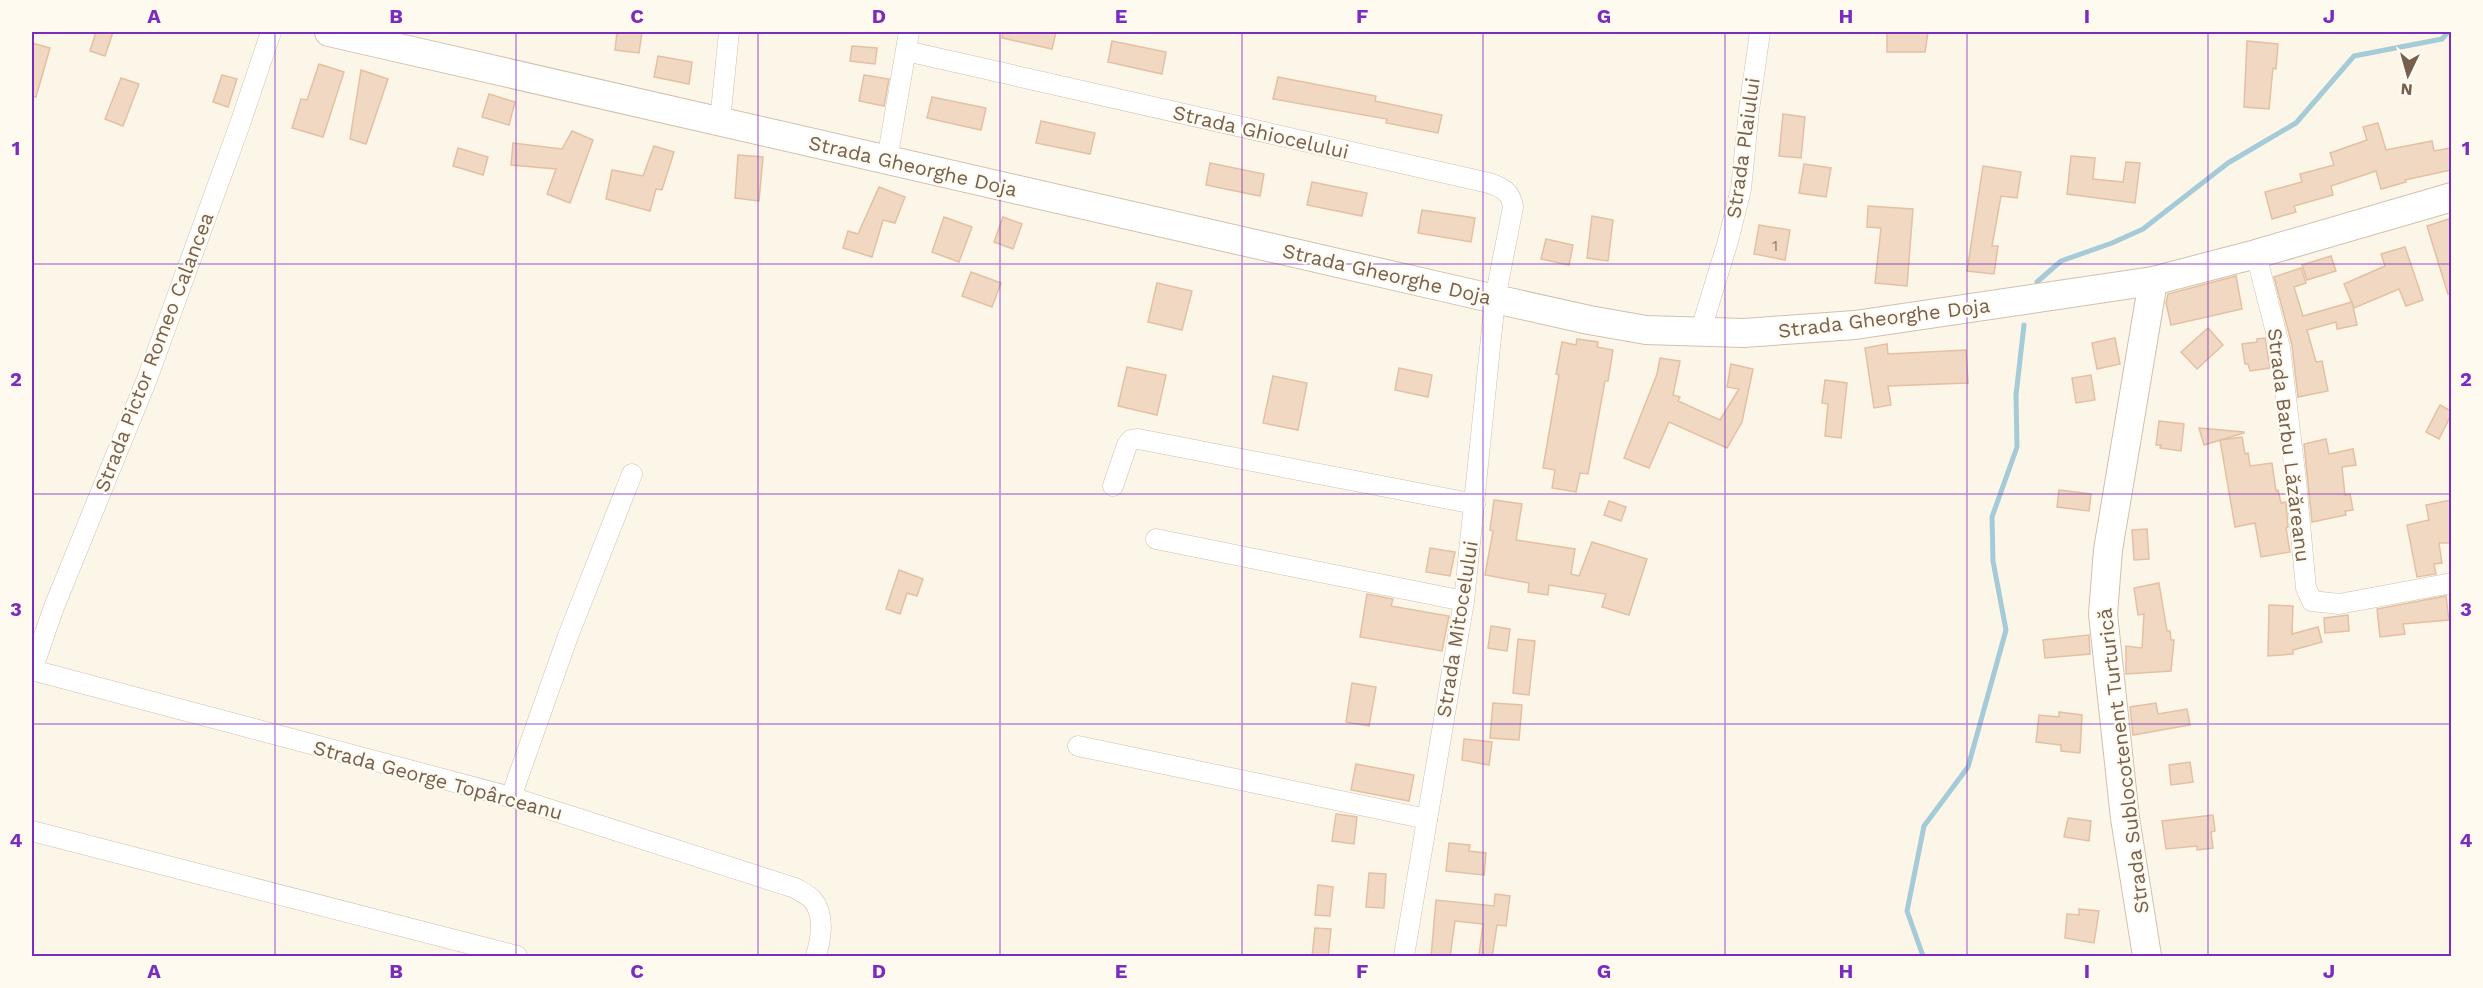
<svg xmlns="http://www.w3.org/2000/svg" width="2483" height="988" font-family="'Work Sans',sans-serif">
<rect width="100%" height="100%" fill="#fcf6e9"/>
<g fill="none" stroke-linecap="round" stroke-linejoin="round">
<!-- stream -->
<g stroke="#a4cbd7" stroke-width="5">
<path d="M2037,282l24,-21 51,-18 31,-14 85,-66 68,-40 58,-67 88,-17 6,-7"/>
<path d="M1923,956l-16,-45 17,-85 44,-59 38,-137 -13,-69 -1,-44 25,-70 -1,-52 8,-70"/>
</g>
</g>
<!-- building -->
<g fill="#f1d8c2" stroke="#e3c0a2" stroke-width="1.5">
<path d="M96,32h17l-8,24 -15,-5z"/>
<path d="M617,32h25l-3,21 -24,-3z"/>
<path d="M1003,32h53l-4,17 -50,-11z"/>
<path d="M1887,32h41l-3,20h-38z"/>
<path d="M1112,41l54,11 -4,22 -54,-12z"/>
<path d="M2247,41l31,3 -2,25 -3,-1 -4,41 -25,-2z"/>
<path d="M32,43l18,5 -14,49 -4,-1z"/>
<path d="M852,46l25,2 -2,16 -25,-3z"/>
<path d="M658,56l34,6 -3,22 -35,-7z"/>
<path d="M319,64l25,8 -21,65 -31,-9 9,-29 6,1z"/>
<path d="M361,70l27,9 -22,65 -16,-5z"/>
<path d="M222,75l15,4 -9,28 -15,-5z"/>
<path d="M864,75l25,4 -5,27 -25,-5z"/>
<path d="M1278,77l98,19 -1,5 67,14 -4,18 -52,-10 1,-4 -114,-20z"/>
<path d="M121,78l18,6 -16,42 -18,-7z"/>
<path d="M489,94l26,8 -6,23 -27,-8z"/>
<path d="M932,97l54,11 -5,22 -54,-12z"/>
<path d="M1783,114l22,3 -4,41 -22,-2z"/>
<path d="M1041,121l54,12 -5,21 -54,-11z"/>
<path d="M2378,123l8,27 46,-9 2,10 17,-3v22l-46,10 1,2 -25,7 -5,-18 -45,15 2,9 -39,11 2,6 -24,7 -7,-27 37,-10 -2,-8 34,-9 -4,-12 37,-13 -4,-13z"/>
<path d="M572,131l21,9 -23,63 -23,-9 9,-25 -45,-4 2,-22 49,6z"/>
<path d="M654,146l20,6 -12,38 -6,-1 -6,22 -44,-12 6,-29 31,6z"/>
<path d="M458,148l30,9 -5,18 -30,-9z"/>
<path d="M738,155l25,2 -4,44 -24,-3z"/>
<path d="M2071,156l24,2 -2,21 30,3 3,-20 14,1 -5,40 -68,-9z"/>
<path d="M1210,163l54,11 -4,22 -54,-11z"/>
<path d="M1804,164l27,4 -5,29 -27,-4z"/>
<path d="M1983,166l38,6 -4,26 -16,-2 -9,50h6l-4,28 -27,-3z"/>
<path d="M1312,182l55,11 -5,23 -55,-11z"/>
<path d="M879,187l26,10 -10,26 -12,-3 -11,37 -29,-9 5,-17 10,3z"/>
<path d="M1868,206l45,3 -6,77 -32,-3 6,-55 -14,-1z"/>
<path d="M1422,210l53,8 -4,24 -53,-9z"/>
<path d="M1592,216l21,4 -5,41 -21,-3z"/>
<path d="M944,217l28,10 -13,35 -27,-10z"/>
<path d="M1003,217l19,7 -9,25 -19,-7z"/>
<path d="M2449,219l2,9v65l-3,1 -21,-68z"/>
<path d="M1759,225l31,5 -5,30 -31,-6z"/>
<path d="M1546,239l27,6 -4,20 -28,-6z"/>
<path d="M2405,247l18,53 -17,6 -7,-17 -45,19 -10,-24 41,-18 -4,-12z"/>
<path d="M2331,256l5,15 -29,9 -5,-15z"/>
<path d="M2301,268l5,15 -12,4 9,29 49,-14 5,23 -20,4 -1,-7 -29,8 9,32 6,-1 6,30 -30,6 -6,-52 -18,-68z"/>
<path d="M971,272l30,11 -9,24 -30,-11z"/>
<path d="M2236,276l6,33 -71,16 -5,-22 2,-9z"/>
<path d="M1157,283l35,8 -10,39 -34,-8z"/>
<path d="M2208,328l15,17 -26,24 -16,-17z"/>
<path d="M2115,338l5,26 -23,5 -5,-26z"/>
<path d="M2265,338l5,30 -20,3 -2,-7h-3l-3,-20 15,-2v-3z"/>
<path d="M1577,339l21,3 -1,5 16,3 -5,31h-3l-17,93 -8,-1 -4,19 -24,-4 3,-18 -12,-2 16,-93 -3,-1 6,-32 14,3z"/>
<path d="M1887,344l1,10 78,-4 2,33 -80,3 3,19 -17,3 -9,-60z"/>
<path d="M1660,358l20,3 -7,34 7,2 -2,4 42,19 19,-31 -12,-2 4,-23 22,5 -11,53 -15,26 -58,-26 -20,46 -25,-10 33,-84z"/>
<path d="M1127,367l39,8 -9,40 -39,-9z"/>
<path d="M1399,368l33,7 -4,22 -33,-7z"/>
<path d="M2091,375l4,25 -19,3 -4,-25z"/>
<path d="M1273,376l34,7 -9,47 -35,-7z"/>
<path d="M1825,380l22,3 -6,55 -16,-2 3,-32 -6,-1z"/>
<path d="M2440,405l11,6v4l-12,24 -13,-7z"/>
<path d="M2159,421l25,3 -3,27 -21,-3 1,-3h-5z"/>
<path d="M2199,428l45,4v1l-40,12z"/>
<path d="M2242,437l3,17 3,-1 2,13 22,-3 4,28 2,-1 3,13 5,-1 2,25 -2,1 4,24 -29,5 -6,-34 -20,4 -15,-87z"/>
<path d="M2326,439l3,15 24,-5 3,16 -14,2 3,28 5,-1 3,16 -8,1 1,4 -34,7 -8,-78z"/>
<path d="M2059,490l32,4 -2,17 -32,-4z"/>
<path d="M1494,500l28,4 -6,36 59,9 -4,25 8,2 13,-34 55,17 -18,56 -27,-8 4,-13 -57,-9 -1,10 -20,-3 1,-9 -44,-8 8,-44 -3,-1z"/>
<path d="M2451,500v43h-12l3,20 -8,1 2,10 -19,3 -10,-52 22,-5 -3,-15z"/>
<path d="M1609,501l17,6 -5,14 -17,-6z"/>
<path d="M2147,529l2,30 -15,1 -2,-30z"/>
<path d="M1430,548l25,4 -5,24 -24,-4z"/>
<path d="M899,570l24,9 -6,17 -10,-3 -7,21 -14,-5z"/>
<path d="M2159,583l8,48h3l1,9h3l-3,31 -45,3v-28l16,2 2,-34 -6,1 -4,-27z"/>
<path d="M1367,594l26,5 -2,7 58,10 -7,35 -82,-14z"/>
<path d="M2446,596l3,24 -46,4 2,10 -25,3 -3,-28z"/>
<path d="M2269,605l24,1 -1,28 26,-7 4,15 -29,8v4l-25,2z"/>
<path d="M2348,615l1,16 -24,2 -1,-15z"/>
<path d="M1491,626l19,3 -3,22 -19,-3z"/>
<path d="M2089,635l1,19 -45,4 -2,-18z"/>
<path d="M1518,639l17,2 -6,54 -16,-2z"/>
<path d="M1352,683l24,4 -7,39 -23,-4z"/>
<path d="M1493,703l29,2 -3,35 -29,-2z"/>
<path d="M2156,703l2,11 29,-5 3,16 -57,10 -3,-28z"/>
<path d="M2059,712l23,3 -2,38 -19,-2v-6l-25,-3 3,-27 20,2z"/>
<path d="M1464,739l28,3 -3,23 -27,-5z"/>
<path d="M2190,762l3,20 -22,3 -2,-20z"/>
<path d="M1356,764l58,11 -5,26 -58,-11z"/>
<path d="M1336,814l21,3 -3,27 -22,-3z"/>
<path d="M2213,815l2,16 -4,1 2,16 -16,2v-4l-31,3 -4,-28z"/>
<path d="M2068,818l23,3 -2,20 -25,-4z"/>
<path d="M1449,843l21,2 -1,6 17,2 -2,22 -38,-4z"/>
<path d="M1369,873l17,1 -2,34 -18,-1z"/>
<path d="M1318,885l15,2 -3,29 -15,-1z"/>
<path d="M1495,894l15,2 -4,30 -9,-1 -5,32 -13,-2 4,-31 -28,-3 -5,36h-19l5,-57 58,6z"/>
<path d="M2079,909l20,2 -5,32 -29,-5 2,-24 12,1z"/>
<path d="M1315,928l16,1 -3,28h-16z"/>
</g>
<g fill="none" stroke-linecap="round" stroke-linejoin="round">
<!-- street casing -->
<g stroke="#cebfaf" stroke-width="21">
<g id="street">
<path d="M906,51l583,132c14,5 22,9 24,24l-18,92 -31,302 -60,355"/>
<path d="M720,121l9,-89"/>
<path d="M887,160l22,-128"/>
<path d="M2256,254l24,94 16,133 10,107 6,13 27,3 113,-21"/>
<path d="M1700,333l28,-92 13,-52 8,-79 11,-78"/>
<path d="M1113,486l14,-41 4,-5 7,-1 337,65"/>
<path d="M1156,539l308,62"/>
<path d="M32,670l479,127 284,91c5,3 13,7 17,11 13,15 9,40 4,57"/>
<path d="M32,670l22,-63 93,-228 93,-255 31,-92"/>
<path d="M1078,746l349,73"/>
<path d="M511,797l57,-161 64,-162"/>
<path d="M32,831l485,125"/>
</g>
</g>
<!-- secondary casing -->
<g stroke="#d1c0ac" stroke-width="30">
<g id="secondary">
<path d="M329,32l1166,267 94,21 57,10 98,3 111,-8 298,-44 103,-27 196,-57"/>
<path d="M2147,956l-22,-138 -22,-204 5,-64 45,-269"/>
</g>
</g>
<!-- street -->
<use href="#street" stroke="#fff" stroke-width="20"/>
<!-- secondary -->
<use href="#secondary" stroke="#fff" stroke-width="28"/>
</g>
<!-- grid -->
<path fill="none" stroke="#7b2cbf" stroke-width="1.5" stroke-opacity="0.55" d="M275,32v924M516,32v924M758,32v924M1000,32v924M1242,32v924M1483,32v924M1725,32v924M1967,32v924M2208,32v924M32,264h2420M32,494h2420M32,724h2420"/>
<g text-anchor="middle" stroke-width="4.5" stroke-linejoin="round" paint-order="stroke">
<!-- number labels -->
<g font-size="16" fill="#957d6a">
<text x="1775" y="251">1</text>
</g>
<!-- street labels -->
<g font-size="20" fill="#765f4d" stroke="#fefaf0">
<text transform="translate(1261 132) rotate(13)" y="7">Strada Ghiocelului</text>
<text transform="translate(1743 148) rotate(-82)" y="7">Strada Plaiului</text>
<text transform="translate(913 166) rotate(13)" y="7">Strada Gheorghe Doja</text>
<text transform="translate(1387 274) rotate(13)" y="7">Strada Gheorghe Doja</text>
<text transform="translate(1884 318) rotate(-7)" y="7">Strada Gheorghe Doja</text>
<text transform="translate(154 352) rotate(-69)" y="7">Strada Pictor Romeo Calancea</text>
<text transform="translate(2289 445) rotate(83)" y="7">Strada Barbu Lăzăreanu</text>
<text transform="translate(1457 629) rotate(-81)" y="7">Strada Mitocelului</text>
<text transform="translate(2123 761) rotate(-97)" y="7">Strada Sublocotenent Turturică</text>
<text transform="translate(438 780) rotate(15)" y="7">Strada George Topârceanu</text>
</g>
</g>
<!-- border -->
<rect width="2483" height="988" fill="none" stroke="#fefaf0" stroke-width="66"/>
<!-- north arrow -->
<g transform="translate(2408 75) rotate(185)" stroke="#fefaf0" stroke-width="4.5" paint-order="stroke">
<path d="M0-4.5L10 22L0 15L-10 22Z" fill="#765f4d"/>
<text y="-9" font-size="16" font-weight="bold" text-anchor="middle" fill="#765f4d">N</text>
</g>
<rect x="33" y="33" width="2417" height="922" fill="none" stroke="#7b2cbf" stroke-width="2"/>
<g font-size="20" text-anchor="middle" font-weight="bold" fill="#7b2cbf">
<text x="154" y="23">A</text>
<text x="396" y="23">B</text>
<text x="637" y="23">C</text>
<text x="879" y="23">D</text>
<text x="1121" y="23">E</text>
<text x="1362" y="23">F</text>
<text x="1604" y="23">G</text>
<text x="1846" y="23">H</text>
<text x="2087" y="23">I</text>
<text x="2329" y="23">J</text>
<text x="16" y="155">1</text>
<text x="2466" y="155">1</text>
<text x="16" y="386">2</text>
<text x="2466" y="386">2</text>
<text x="16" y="616">3</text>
<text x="2466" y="616">3</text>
<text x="16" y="847">4</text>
<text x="2466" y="847">4</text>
<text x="154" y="978">A</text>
<text x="396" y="978">B</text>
<text x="637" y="978">C</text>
<text x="879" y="978">D</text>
<text x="1121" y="978">E</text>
<text x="1362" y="978">F</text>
<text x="1604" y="978">G</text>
<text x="1846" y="978">H</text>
<text x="2087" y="978">I</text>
<text x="2329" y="978">J</text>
</g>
</svg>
